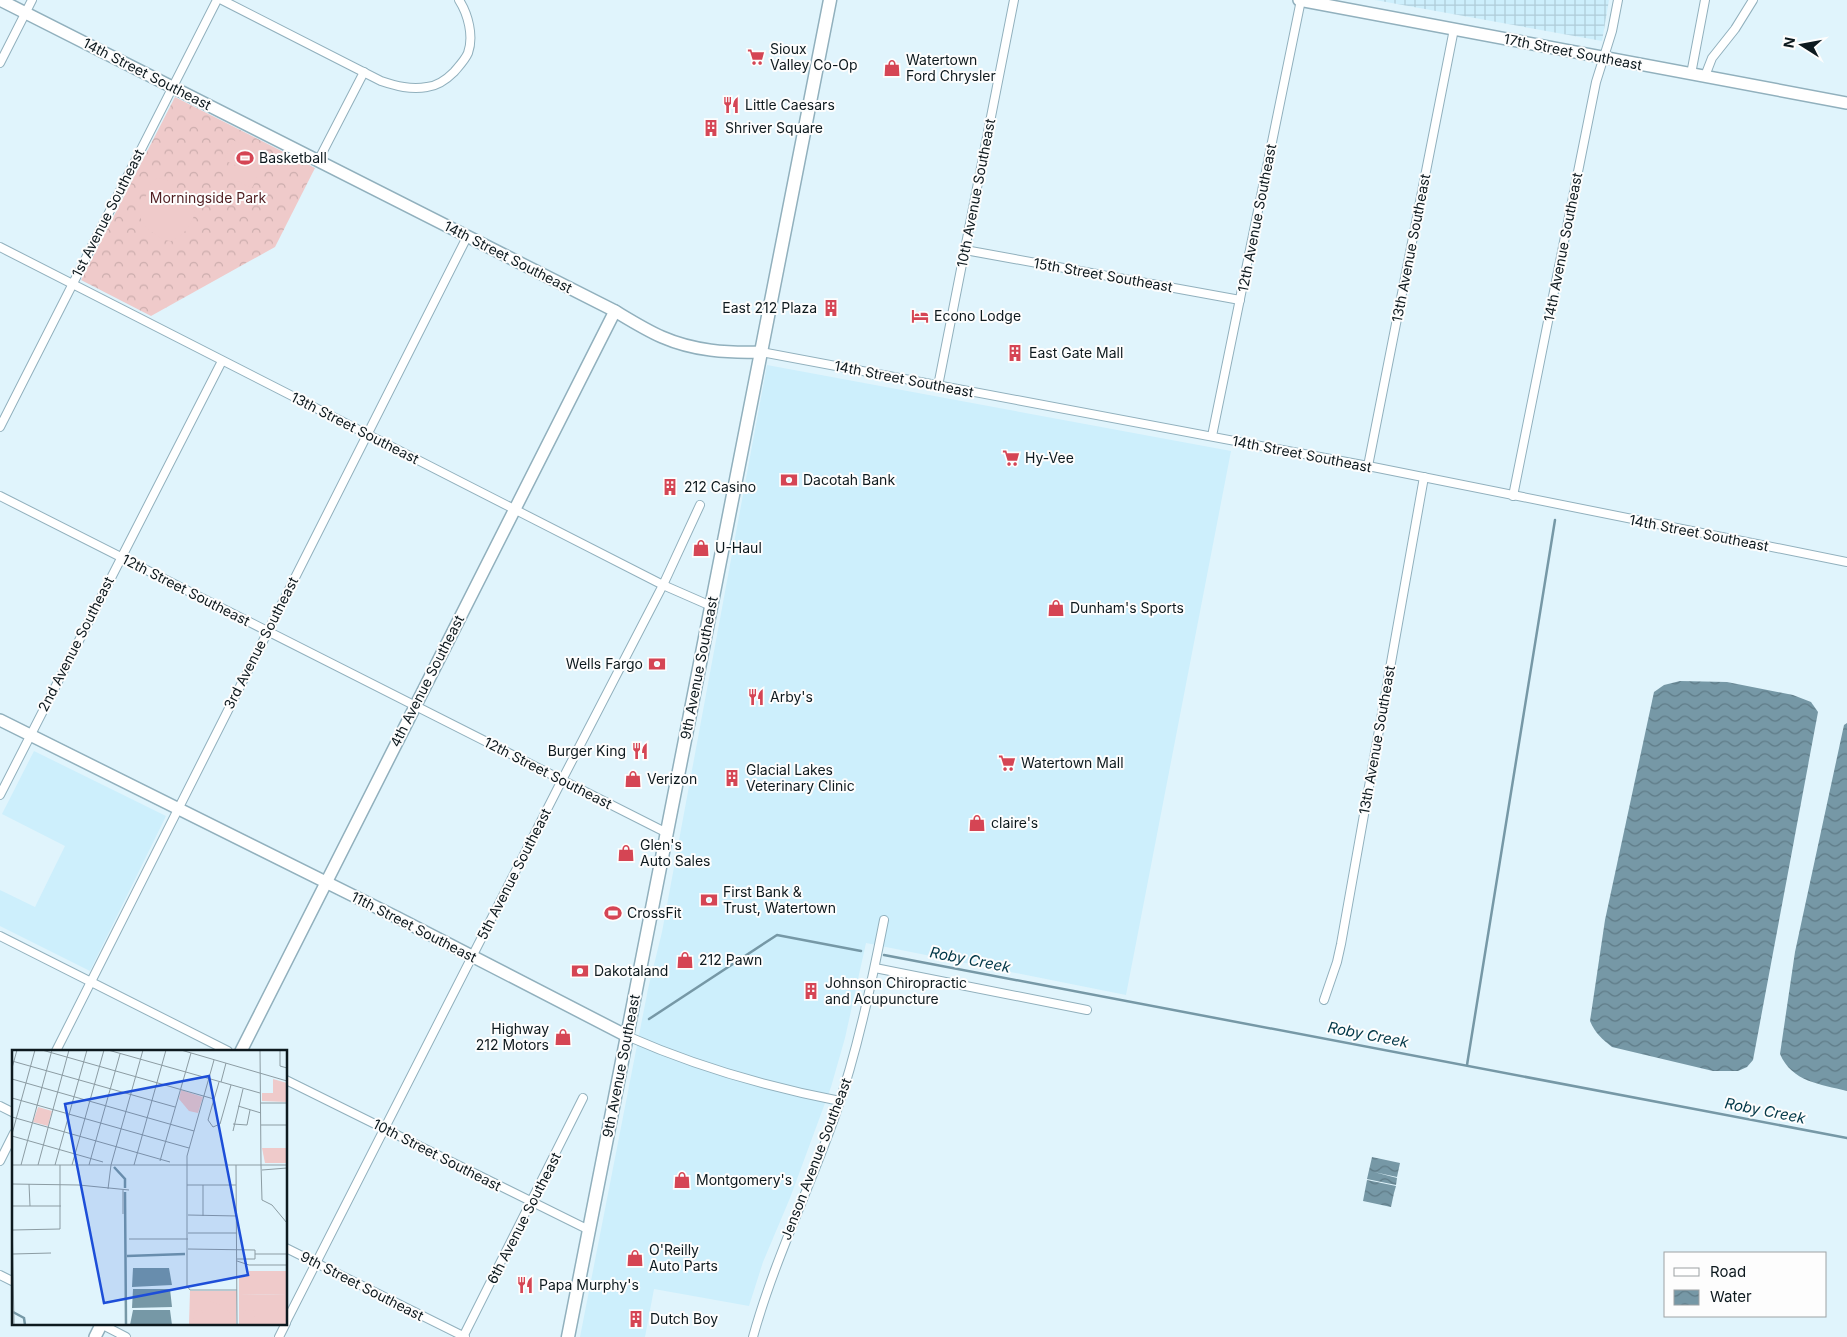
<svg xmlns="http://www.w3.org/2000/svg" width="1847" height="1337" font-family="Inter,sans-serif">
<defs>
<pattern id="industrial-grid" width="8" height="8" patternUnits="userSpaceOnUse" patternTransform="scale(1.25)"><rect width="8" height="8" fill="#cdeffc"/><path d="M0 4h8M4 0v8" fill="none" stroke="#afccd8"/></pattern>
<pattern id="forest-crowns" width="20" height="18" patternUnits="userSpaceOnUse" patternTransform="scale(1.25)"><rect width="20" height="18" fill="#efcaca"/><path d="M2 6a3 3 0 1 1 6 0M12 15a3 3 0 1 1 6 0" fill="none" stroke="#ccadad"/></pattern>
<pattern id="water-waves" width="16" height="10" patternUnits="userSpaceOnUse" patternTransform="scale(1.25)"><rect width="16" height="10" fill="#7698a6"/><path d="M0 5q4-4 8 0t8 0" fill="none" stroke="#5f7b87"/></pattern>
</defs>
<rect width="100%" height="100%" fill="#e0f4fc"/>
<!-- built -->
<g fill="#cdeffc">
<path d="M767,365l464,86 -105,544 -260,-52 -21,95 -14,49 -41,111 -27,64 -14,44 -95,-17 -9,48h-65l68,-348 14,-57z"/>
<path d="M34,751l132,65 -76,155 -90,-45v-36l35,17 30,-61 -63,-32z"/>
</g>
<!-- industrial -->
<path fill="url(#industrial-grid)" d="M1375,0h234l-7,41z"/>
<!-- forest -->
<path fill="url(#forest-crowns)" d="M175,97l140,71 -40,79 -124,69 -70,-36z"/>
<!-- pitch -->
<g fill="#efcaca">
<path d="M233,140l34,17 -15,31 -21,-10 6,-12 -13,-6z"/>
<path d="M158,178c4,1 10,2 12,4 2,1 3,4 5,6 5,4 13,4 17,10 10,15 -7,39 -21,43 -11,-1 -28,-13 -31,-25 4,-12 7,-33 18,-38z"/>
</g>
<!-- water -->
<g fill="url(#water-waves)">
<path d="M1680,681l47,1 66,13 18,7 7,10 -65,348 -6,7 -9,4h-25l-101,-24c-10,-8 -17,-14 -22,-26l15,-101 49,-228 10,-7z"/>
<path d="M1847,723v368c-27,-7 -55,-9 -67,-37l15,-102 49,-227z"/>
<path d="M1372,1157l28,6 -3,14 -23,-5 23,6 -1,7 -29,-6z"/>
<path d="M1367,1180l29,6 -2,7 -24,-5 24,5 -3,14 -28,-6z"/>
</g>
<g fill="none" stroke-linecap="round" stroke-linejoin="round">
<!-- stream -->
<g stroke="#7698a6" stroke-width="2.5">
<path d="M884,955l963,183"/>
<path d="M649,1019l128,-84 84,16"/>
<path d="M1467,1065l88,-545"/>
</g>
<!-- street casing -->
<g stroke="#91b0bd" stroke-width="10">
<g id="street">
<path d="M222,0l159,81c15,5 30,9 46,6 10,-1 20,-8 27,-15 5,-6 11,-12 14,-19 6,-17 0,-39 -9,-53"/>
<path d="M0,63l32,-63"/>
<path d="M1691,74l14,-74"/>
<path d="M1705,76l7,-18 23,-29 18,-29"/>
<path d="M318,161l46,-89"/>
<path d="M0,247l663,338 48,21"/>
<path d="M965,250l275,50"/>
<path d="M761,352l607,114 479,96"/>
<path d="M938,386l76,-386"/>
<path d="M0,427l217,-427"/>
<path d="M1212,436l89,-436"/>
<path d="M1368,466l86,-437"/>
<path d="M0,496l667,337"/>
<path d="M1513,496l83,-414 16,-51 6,-31"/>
<path d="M0,795l222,-434"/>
<path d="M0,936l228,115"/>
<path d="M875,968l212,42"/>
<path d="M1324,1000l13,-38 4,-18 83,-467"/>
<path d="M627,1036c68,30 140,51 213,65"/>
<path d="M56,1051l411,-814"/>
<path d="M286,1080l303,150"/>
<path d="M0,1106l14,7"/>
<path d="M0,1161l14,-28"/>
<path d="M286,1248l179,89"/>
<path d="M0,1275l14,7"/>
<path d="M286,1322l276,-542 101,-195 37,-80"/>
<path d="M99,1323l27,14"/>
<path d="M279,1337l7,-14"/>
<path d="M463,1337l120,-239"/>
<path d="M753,1337c21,-76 56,-147 82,-221 22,-64 36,-130 49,-196"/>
</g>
</g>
<!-- secondary casing -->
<g stroke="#91b0bd" stroke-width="14">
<g id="secondary">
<path d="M0,0l615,311c15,9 31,19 47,26 32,14 65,16 99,15"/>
<path d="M1299,0l548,103"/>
<path d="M0,720l398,198 229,118"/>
<path d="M241,1051l374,-740"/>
<path d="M95,1337l7,-14"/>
</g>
</g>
<!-- primary casing -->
<g stroke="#91b0bd" stroke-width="15">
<path id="primary" d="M568,1337l262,-1337"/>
</g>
<!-- street -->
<use href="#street" stroke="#fff" stroke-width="8"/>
<!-- secondary -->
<use href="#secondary" stroke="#fff" stroke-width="11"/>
<!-- primary -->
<use href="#primary" stroke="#fff" stroke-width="12"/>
</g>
<!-- icons -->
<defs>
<g id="supermarket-bare" transform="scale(1.35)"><path d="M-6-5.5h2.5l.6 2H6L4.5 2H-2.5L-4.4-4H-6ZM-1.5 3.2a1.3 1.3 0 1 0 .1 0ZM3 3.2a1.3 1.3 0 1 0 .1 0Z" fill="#d54554" stroke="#fdfdfd" stroke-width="2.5" paint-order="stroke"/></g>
<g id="shop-bare" transform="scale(1.35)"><path d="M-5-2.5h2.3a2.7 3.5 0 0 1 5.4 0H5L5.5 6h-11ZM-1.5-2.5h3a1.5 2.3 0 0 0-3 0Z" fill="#d54554" stroke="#fdfdfd" stroke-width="2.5" paint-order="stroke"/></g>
<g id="restaurant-bare" transform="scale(1.35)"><path d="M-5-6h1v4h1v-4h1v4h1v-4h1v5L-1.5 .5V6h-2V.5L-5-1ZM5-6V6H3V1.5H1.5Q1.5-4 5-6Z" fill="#d54554" stroke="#fdfdfd" stroke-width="2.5" paint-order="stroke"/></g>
<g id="building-bare" transform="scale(1.35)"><path d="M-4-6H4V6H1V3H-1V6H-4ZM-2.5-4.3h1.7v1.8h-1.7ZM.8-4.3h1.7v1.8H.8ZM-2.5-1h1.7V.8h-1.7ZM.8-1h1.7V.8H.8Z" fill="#d54554" stroke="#fdfdfd" stroke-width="2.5" paint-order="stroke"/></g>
<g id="stadium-bare" transform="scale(1.35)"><path d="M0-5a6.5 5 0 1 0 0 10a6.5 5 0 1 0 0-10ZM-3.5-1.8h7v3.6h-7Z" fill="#d54554" stroke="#fdfdfd" stroke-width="2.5" paint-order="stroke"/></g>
<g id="hotel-bare" transform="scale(1.35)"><path d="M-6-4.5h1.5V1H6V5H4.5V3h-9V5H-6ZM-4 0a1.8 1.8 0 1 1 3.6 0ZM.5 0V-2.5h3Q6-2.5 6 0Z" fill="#d54554" stroke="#fdfdfd" stroke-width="2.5" paint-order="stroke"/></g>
<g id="bank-bare" transform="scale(1.35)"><path d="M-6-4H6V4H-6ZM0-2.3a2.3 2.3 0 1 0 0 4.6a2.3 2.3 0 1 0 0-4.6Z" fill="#d54554" stroke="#fdfdfd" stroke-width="2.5" paint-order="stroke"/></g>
</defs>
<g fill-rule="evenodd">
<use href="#supermarket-bare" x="756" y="57"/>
<use href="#shop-bare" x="892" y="68"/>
<use href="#restaurant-bare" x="731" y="105"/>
<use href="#building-bare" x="711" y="128"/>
<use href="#stadium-bare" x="245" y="158"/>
<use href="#building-bare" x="831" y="308"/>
<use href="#hotel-bare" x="920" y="316"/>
<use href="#building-bare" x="1015" y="353"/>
<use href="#supermarket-bare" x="1011" y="458"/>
<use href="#bank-bare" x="789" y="480"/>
<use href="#building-bare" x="670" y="487"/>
<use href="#shop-bare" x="701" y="548"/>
<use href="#shop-bare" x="1056" y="608"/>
<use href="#bank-bare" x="657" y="664"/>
<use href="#restaurant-bare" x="756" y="697"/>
<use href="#restaurant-bare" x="640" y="751"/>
<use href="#supermarket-bare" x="1007" y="763"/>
<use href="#building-bare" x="732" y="778"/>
<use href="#shop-bare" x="633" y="779"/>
<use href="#shop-bare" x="977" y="823"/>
<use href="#shop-bare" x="626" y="853"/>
<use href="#bank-bare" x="709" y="900"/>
<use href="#stadium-bare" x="613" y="913"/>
<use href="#shop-bare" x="685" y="960"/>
<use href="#bank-bare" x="580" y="971"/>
<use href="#building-bare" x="811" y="991"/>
<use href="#shop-bare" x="563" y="1037"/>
<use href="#shop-bare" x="682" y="1180"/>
<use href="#shop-bare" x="635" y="1258"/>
<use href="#restaurant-bare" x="525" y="1285"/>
<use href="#building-bare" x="636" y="1319"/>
</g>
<g text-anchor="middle" stroke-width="4" stroke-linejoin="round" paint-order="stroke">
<!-- poi labels -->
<g font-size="14" fill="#0d191e" stroke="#fdfdfd" text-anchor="start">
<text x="770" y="54">Sioux<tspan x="770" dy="16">Valley Co-Op</tspan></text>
<text x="906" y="65">Watertown<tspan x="906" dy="16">Ford Chrysler</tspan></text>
<text x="745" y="110">Little Caesars</text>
<text x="725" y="133">Shriver Square</text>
<text x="259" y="163">Basketball</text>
<text x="817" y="313" text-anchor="end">East 212 Plaza</text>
<text x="934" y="321">Econo Lodge</text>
<text x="1029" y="358">East Gate Mall</text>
<text x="1025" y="463">Hy-Vee</text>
<text x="803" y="485">Dacotah Bank</text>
<text x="684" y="492">212 Casino</text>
<text x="715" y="553">U-Haul</text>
<text x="1070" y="613">Dunham's Sports</text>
<text x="643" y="669" text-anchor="end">Wells Fargo</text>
<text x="770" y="702">Arby's</text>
<text x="626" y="756" text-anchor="end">Burger King</text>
<text x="1021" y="768">Watertown Mall</text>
<text x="746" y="775">Glacial Lakes<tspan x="746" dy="16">Veterinary Clinic</tspan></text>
<text x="647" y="784">Verizon</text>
<text x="991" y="828">claire's</text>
<text x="640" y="850">Glen's<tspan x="640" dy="16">Auto Sales</tspan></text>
<text x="723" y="897">First Bank &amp;<tspan x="723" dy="16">Trust, Watertown</tspan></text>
<text x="627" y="918">CrossFit</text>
<text x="699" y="965">212 Pawn</text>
<text x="594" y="976">Dakotaland</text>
<text x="825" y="988">Johnson Chiropractic<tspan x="825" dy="16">and Acupuncture</tspan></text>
<text x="549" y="1034" text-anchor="end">Highway<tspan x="549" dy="16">212 Motors</tspan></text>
<text x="696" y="1185">Montgomery's</text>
<text x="649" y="1255">O'Reilly<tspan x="649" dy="16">Auto Parts</tspan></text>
<text x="539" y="1290">Papa Murphy's</text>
<text x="650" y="1324">Dutch Boy</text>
</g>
<!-- street labels -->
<g font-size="14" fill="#0d191e" stroke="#fdfdfd">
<text transform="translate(1573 52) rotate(11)" y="5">17th Street Southeast</text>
<text transform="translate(147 74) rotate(27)" y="5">14th Street Southeast</text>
<text transform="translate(976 193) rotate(-79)" y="5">10th Avenue Southeast</text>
<text transform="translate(108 213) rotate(-63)" y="5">1st Avenue Southeast</text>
<text transform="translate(1257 218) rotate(-79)" y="5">12th Avenue Southeast</text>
<text transform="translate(1563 247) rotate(-79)" y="5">14th Avenue Southeast</text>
<text transform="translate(1411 248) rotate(-79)" y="5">13th Avenue Southeast</text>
<text transform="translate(508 257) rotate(27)" y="5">14th Street Southeast</text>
<text transform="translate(1103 275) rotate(10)" y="5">15th Street Southeast</text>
<text transform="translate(904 379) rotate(11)" y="5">14th Street Southeast</text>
<text transform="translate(355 428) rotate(27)" y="5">13th Street Southeast</text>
<text transform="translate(1302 454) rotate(11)" y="5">14th Street Southeast</text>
<text transform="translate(1699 533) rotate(11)" y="5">14th Street Southeast</text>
<text transform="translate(186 590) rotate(27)" y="5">12th Street Southeast</text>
<text transform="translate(261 643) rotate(-63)" y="5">3rd Avenue Southeast</text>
<text transform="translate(76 644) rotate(-63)" y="5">2nd Avenue Southeast</text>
<text transform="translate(699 668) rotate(-79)" y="5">9th Avenue Southeast</text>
<text transform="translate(427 681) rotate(-63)" y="5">4th Avenue Southeast</text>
<text transform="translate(1377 740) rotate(-80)" y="5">13th Avenue Southeast</text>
<text transform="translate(548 773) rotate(27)" y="5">12th Street Southeast</text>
<text transform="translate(514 874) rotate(-63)" y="5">5th Avenue Southeast</text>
<text transform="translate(414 927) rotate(27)" y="5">11th Street Southeast</text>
<text transform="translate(621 1066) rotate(-79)" y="5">9th Avenue Southeast</text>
<text transform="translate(437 1155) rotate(27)" y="5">10th Street Southeast</text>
<text transform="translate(816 1159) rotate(-69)" y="5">Jenson Avenue Southeast</text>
<text transform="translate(524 1218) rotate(-63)" y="5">6th Avenue Southeast</text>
<text transform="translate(362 1286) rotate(27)" y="5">9th Street Southeast</text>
</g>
<!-- park labels -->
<g font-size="14" fill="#501f22" stroke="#fdfdfd">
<text x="208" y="203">Morningside Park</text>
</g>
<!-- water labels -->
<g font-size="15" font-style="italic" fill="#023848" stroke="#fdfdfd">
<text transform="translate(970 960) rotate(11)" y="5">Roby Creek</text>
<text transform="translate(1368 1035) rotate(11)" y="5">Roby Creek</text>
<text transform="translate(1765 1111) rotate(11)" y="5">Roby Creek</text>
</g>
</g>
<!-- overview -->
<g transform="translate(12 1050)">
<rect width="275" height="275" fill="#e0f4fc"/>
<path d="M261,29l14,4v19l-25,-1v-8h11zM237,221h38v24l-48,-1v-16l9,-2z" fill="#efcaca"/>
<path d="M169,40l22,7 -5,16 -9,-2 -10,-12zM26,57l14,4 -4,15 -15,-4zM178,241h47l-1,34h-47zM227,244l48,1v30h-48z" fill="#efcaca"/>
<path d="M250,98h25v15h-22z" fill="#efcaca"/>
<path d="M198,251l12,4 -10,10 -10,-10zM188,257l6,12 -12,6 -1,-11zM212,257l7,7 -1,11 -12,-7zM231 265a6 6 0 1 1 12 0a6 6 0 1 1-12 0Z" fill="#efcaca"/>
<path d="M121,218h36l3,17 -40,2zM121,239h37l2,18 -40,1zM121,260h37l2,15h-42z" fill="#7698a6"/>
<path fill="none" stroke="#7698a6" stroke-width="2.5" d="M102,117l11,12v9M113,142l1,133M115,206l58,-2M1,262l11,6 1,7"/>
<path fill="none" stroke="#8c9ca3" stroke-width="1" d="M30,0l172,49M96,0l152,43M169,0l106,31M248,0l1,115M268,0v16l7,2M202,10l-27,96v130l3,4h47M0,11l163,46M0,18l5,-18M0,29l182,52M207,32l-11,38 5,7 7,-3 11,-39M209,32l5,-19M0,48l177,50M248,53h27M226,56l23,7M0,67l158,45M221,74l14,1 3,-15M249,75h26M221,81l10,-42M0,84l23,-84M0,86l91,26M148,111l31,-108M0,115h275M9,115l31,-115M26,115l31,-115M43,115l32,-115M60,115l32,-115M77,115l31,-111M122,115l32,-115M224,115l1,160M249,115l1,35 10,5 15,18M250,120l25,-2M0,134l67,1 50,5M17,134l1,22M175,135h49M191,135v31M96,139l3,-24 32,-115M0,156h49M0,164l2,111M111,164v-24M176,165l49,1M1,180l47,-1v-64M176,183h49M117,189h59M176,199l67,1v4M1,204l38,-1M243,204h32M225,209h18v-5M225,211l12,4h38"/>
<path fill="#1d4ed8" fill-opacity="0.15" stroke="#1d4ed8" stroke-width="2.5" d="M197,26l39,199 -144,28 -39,-199z"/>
<rect width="275" height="275" fill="none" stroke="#0d191e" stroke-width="2.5"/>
</g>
<!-- legend -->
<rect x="1664" y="1252" width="162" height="65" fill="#fdfdfd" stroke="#9da2a4"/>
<rect x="1674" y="1268" width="25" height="8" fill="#ffffff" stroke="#9da2a4"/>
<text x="1710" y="1277" font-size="15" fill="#0d191e">Road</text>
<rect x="1674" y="1290" width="25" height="15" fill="url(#water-waves)" stroke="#9da2a4"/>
<text x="1710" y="1302" font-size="15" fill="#0d191e">Water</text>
<!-- north arrow -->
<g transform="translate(1802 45) rotate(281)" stroke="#fdfdfd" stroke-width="4" paint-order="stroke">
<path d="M0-4L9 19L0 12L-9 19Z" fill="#0d191e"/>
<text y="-8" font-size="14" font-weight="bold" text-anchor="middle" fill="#0d191e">N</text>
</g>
</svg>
